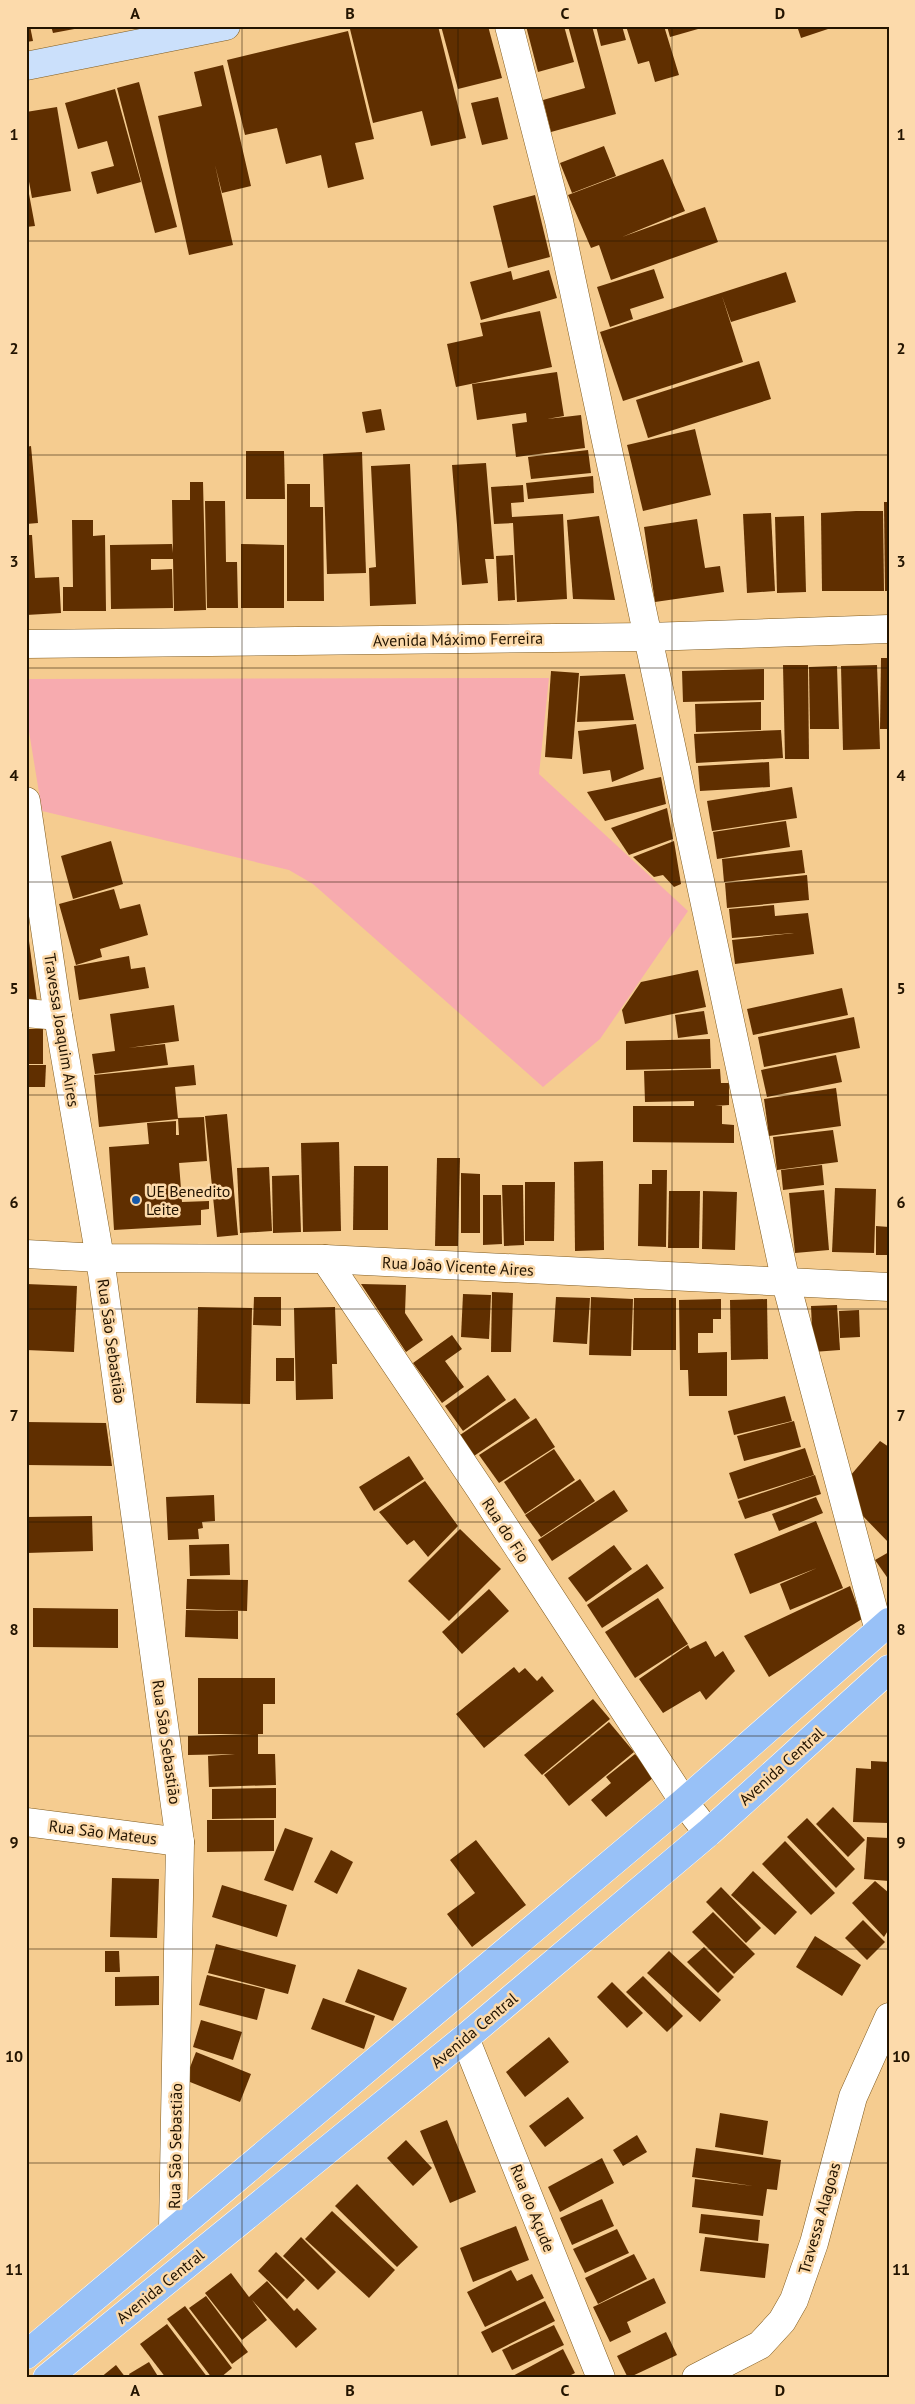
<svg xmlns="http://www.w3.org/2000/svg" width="915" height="2404" font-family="'PT Sans',sans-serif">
<rect width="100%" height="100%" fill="#f5cc90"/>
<!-- green -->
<path fill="#f7abaf" d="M549,678l-10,96 149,137 -88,128 -57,48 -230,-203 -24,-14 -247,-59 -16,-98v-34z"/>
<!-- building -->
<g fill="#602f00">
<path d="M26,26h4l3,15 -7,1z"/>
<path d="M51,26h33l1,1 -32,6z"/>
<path d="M362,26h76l28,112 -35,8 -9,-35 -49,12 -23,-94z"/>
<path d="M441,26h47l14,52 -44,11z"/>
<path d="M526,26h38l10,36 -36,10z"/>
<path d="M568,26h24l24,88 -65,18 -8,-32 42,-12z"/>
<path d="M596,26h26l4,14 -25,6z"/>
<path d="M626,26h38l15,49 -24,7 -6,-21 -11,3z"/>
<path d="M667,26h30l1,3 -28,8z"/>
<path d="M797,26h30l1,3 -27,9z"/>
<path d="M348,31l26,108 -19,4 9,36 -36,9 -7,-33 -35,9 -9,-36 -32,7 -18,-75z"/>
<path d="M223,65l28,121 -29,7 -7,-28 18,80 -44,10 -31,-139 44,-10 -8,-34z"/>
<path d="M139,82l38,145 -22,6 -38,-145z"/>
<path d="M115,89l26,93 -44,12 -6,-22 23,-6 -7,-25 -29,8 -13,-46z"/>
<path d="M498,97l10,42 -26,6 -11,-42z"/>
<path d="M57,107l14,84 -39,7 -6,-33v-53z"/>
<path d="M604,146l12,30 -44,17 -12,-30z"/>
<path d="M663,159l22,52 -63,26 83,-30 13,35 -107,38 -12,-35 -8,3 -23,-53z"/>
<path d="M26,178l9,48 -9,1z"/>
<path d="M535,195l15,62 -42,11 -15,-62z"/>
<path d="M654,269l10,29 -34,11 3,10 -23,8 -13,-40z"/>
<path d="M549,270l8,28 -76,22 -11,-38 41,-11 2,9z"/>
<path d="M786,272l10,30 -65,20 -9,-26 21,66 -120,39 -23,-69z"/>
<path d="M540,311l12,56 -96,20 -9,-43 36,-8 -3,-13z"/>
<path d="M759,361l12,38 -123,39 -12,-38z"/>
<path d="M557,372l7,44 -17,3 34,-4 4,33 -69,9 -4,-33 15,-2 -1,-9 -49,7 -5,-36z"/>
<path d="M381,409l4,21 -19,3 -4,-21z"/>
<path d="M695,429l16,66 -68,16 -16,-66z"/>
<path d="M31,446l7,77 -12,1v-77z"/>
<path d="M588,450l3,23 -60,6 -3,-22z"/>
<path d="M246,451h38l1,48h-39z"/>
<path d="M362,452l4,121 -39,1 -4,-120z"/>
<path d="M486,463l8,96h-9l3,24 -26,2 -10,-120z"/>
<path d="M410,464l6,140 -46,2 -1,-38 7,-1 -5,-101z"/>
<path d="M593,476l1,17 -66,6 -2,-16z"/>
<path d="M190,482h13l3,128 -32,1 -1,-52h-22v11l21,-1 1,39 -62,1 -1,-64 62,-1 1,9 -1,-53h18z"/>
<path d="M287,484h23v23h13l1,94h-37z"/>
<path d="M523,485l1,17 -13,1 1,14 51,-3 4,85 -50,3 -4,-79 -19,1 -3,-37z"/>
<path d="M205,501h20l1,61h11l1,46h-31z"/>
<path d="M884,502h5v89h-4z"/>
<path d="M856,511h27l1,80h-62l-1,-78z"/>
<path d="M771,513l4,78 -28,2 -4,-79z"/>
<path d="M599,516l16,84 -42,-1 -6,-79z"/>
<path d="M804,516l2,76 -29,1 -2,-76z"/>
<path d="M697,519l8,49 15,-2 4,26 -69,10 -11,-75z"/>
<path d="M72,520h21v16l12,-1 1,76h-43v-24h10z"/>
<path d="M26,535h6l3,43 24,-1 2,36 -35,2z"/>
<path d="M241,544l43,1v63h-43z"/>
<path d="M513,555l2,45 -17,1 -2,-45z"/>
<path d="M881,658h8v71h-9z"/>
<path d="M783,665h25l1,94h-24z"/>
<path d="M877,665l3,84 -37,1 -2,-84z"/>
<path d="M837,666l2,63h-29l-1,-62z"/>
<path d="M764,669v31l-81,2 -1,-31z"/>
<path d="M551,671l28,2 -7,86 -27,-2z"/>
<path d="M625,674l9,46 -57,2 3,-46z"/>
<path d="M761,702v28l-65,2 -1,-28z"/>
<path d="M636,724l8,45 -32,13 -2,-12 -27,4 -5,-43z"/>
<path d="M781,730l2,28 -87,5 -2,-29z"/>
<path d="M769,762l1,25 -70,4 -2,-25z"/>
<path d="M661,777l5,27 -61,17 -18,-29z"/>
<path d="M792,787l5,31 -85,13 -5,-30z"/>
<path d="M667,808l6,31 -44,16 -18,-27z"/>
<path d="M786,821l4,26 -73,12 -4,-27z"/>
<path d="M111,841l12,43 -50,15 -12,-43z"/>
<path d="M674,841l7,43 -7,3 -11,-12 -9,2 -21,-20z"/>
<path d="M802,850l3,23 -81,9 -2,-23z"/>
<path d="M807,875l2,25 -82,8 -2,-25z"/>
<path d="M114,889l6,20 20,-5 8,31 -48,14 2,8 -26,8 -17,-61z"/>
<path d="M774,905l1,11 33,-3 6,41 -79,10 -3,-24 62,-7 -62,5 -3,-29z"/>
<path d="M26,926h1l10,75 -11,-1z"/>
<path d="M129,956l2,13 14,-2 4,21 -70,12 -5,-34z"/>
<path d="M698,970l8,37 -81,17 -3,-14 19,-28z"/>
<path d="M842,988l6,27 -95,20 -6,-26z"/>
<path d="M174,1005l5,36 -51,7 37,-4 3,21 -73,9 -3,-20 23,-3 -5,-37z"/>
<path d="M704,1011l4,23 -30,4 -3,-23z"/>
<path d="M854,1017l6,31 -96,19 -6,-30z"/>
<rect x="26" y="1029" width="17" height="35"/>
<path d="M710,1039l1,29 -85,2v-29z"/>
<path d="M836,1055l6,27 -75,15 -6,-27z"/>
<path d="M26,1065h20l-1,22h-19z"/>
<path d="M194,1065l2,20 -21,2 3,32 -79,8 -5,-52z"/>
<path d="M720,1069l1,14h8v22l-14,1h7v18l12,1v18l-101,-1v-36h61v-5l-49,1 -1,-31z"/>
<path d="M836,1088l5,38 -72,10 -5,-37z"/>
<path d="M227,1114l11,121 -21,2 -12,-121z"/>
<path d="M204,1117l3,44 -28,2 3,39 27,-1v8l-8,1v15l-87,5 -5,-83 40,-3 -2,-21 29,-2v14h3l-1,-17z"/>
<path d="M833,1130l5,32 -61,8 -4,-33z"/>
<path d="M339,1142l2,89 -38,1 -2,-89z"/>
<path d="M437,1158h23l-2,88h-23z"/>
<path d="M603,1161l1,89 -29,1 -1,-89z"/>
<path d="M822,1165l2,20 -41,5 -2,-20z"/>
<path d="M354,1166h34v64h-35z"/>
<path d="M269,1167l3,64 -32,2 -3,-65z"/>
<path d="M652,1170h15l-1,77 -28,-1 1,-62h13z"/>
<path d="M461,1173l19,1v59h-19z"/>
<path d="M299,1175l2,57 -28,1 -1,-57z"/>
<path d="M525,1182h30l-1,59h-29z"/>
<path d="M502,1185h21l1,60 -20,1z"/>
<path d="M835,1188l41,1 -2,64 -42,-1z"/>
<path d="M824,1190l5,60 -34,3 -6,-60z"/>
<path d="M669,1191h31l-1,57h-31z"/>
<path d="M703,1191l34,1 -2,58 -33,-1z"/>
<path d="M483,1195h18l1,49 -19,1z"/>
<path d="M876,1226l13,1v28h-13z"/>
<path d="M26,1284l51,2 -3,66 -48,-2z"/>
<path d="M361,1284l45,1 -1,28 18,27 -17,12z"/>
<path d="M492,1292l21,1 -2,59h-20z"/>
<path d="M463,1294l28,1 -2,44 -28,-2z"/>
<path d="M254,1297h27v29l-28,-1z"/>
<path d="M556,1297l34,1 -3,46 -34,-2z"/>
<path d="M591,1297l42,2 -2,57 -42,-1z"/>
<path d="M634,1298h42v52h-43z"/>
<path d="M721,1299v20h-8v14h-15v20l29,-1v44h-38l-1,-26h-8l-1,-70z"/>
<path d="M767,1299l1,60 -37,1 -1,-60z"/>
<path d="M837,1305l3,45 -27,2 -2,-46z"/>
<path d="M198,1307l54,1 -2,96 -54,-1z"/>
<path d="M335,1307l2,57h-5l1,35 -37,1 -2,-92z"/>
<path d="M859,1310l1,27 -20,1 -1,-27z"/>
<path d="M452,1335l10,14 -17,12 19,26 -22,16 -29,-40z"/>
<rect x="276" y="1358" width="18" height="23"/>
<path d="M488,1375l18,25 -43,31 -18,-25z"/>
<path d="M785,1396l7,25 -58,14 -6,-24z"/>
<path d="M515,1398l15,20 -56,38 -14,-21z"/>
<path d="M536,1418l19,29 -56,36 -20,-28z"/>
<path d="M794,1421l7,26 -57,14 -7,-25z"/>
<path d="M26,1422l80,1 6,43 -86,-1z"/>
<path d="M880,1441l9,6v96l-30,-31 -9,-36z"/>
<path d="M805,1448l9,27 -76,24 -9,-26z"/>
<path d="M554,1449l21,31 -50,34 -21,-32z"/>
<path d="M409,1456l15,23 -50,32 -15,-24z"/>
<path d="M815,1475l6,19 -76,25 -7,-18z"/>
<path d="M580,1479l15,22 -54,36 -16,-22z"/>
<path d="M425,1481l33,45 -30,31 -14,-17 -7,5 -28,-33z"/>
<path d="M614,1490l14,21 -76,50 -14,-21z"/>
<path d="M214,1495l1,26 -13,1 1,6 -5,1 1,10 -31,1 -2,-43z"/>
<path d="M816,1497l7,16 -44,18 -7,-17z"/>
<path d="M92,1516l1,35 -67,2v-36z"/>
<path d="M816,1521l27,67 -53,22 -10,-26 37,-16 -67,26 -16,-40z"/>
<path d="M460,1529l41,40 -52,52 -41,-40z"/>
<path d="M229,1544l1,31 -40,1 -1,-31z"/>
<path d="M614,1545l18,24 -46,33 -18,-24z"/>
<path d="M889,1552v28l-14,-20z"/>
<path d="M647,1564l17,24 -62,40 -15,-23z"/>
<path d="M187,1579l61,1 -1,31 -61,-2z"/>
<path d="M850,1586l12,33 -93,58 -25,-41z"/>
<path d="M489,1589l20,22 -47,43 -20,-22z"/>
<path d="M658,1598l30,46 -53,34 -30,-46z"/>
<path d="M33,1608l85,1v39l-85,-1z"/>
<path d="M186,1610l52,1v28l-53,-2z"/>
<path d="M706,1641l9,16 8,-6 12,20 -29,29 -6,-9 -37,22 -24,-34 49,-34 2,4z"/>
<path d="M514,1667l5,6 6,-5 12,13 5,-5 12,15 -70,57 -28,-34z"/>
<path d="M198,1678h77v26h-12v30h-5v20h17l1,31 -67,2 -1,-31 27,-2 -47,1v-19l64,-2h-54z"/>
<path d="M593,1699l17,20 -68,56 -18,-20z"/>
<path d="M609,1722l25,30 -65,54 -25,-31z"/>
<path d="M635,1754l19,23 -48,40 -15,-17 20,-17 -5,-6z"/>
<path d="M871,1761l18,1v61l-36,-1 3,-54 15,1z"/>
<path d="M276,1788v30l-64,1v-30z"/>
<path d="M833,1807l32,33 -17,17 -32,-33z"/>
<path d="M807,1818l48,51 -19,19 -49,-51z"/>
<path d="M207,1820h67v31l-67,1z"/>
<path d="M285,1828l28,10 -20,53 -29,-11z"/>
<path d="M867,1837l22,1v43l-25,-2z"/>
<path d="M476,1840l50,65 -54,42 -25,-33 28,-21 -25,-33z"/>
<path d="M785,1841l50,52 -24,22 -49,-51z"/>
<path d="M331,1850l22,12 -16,32 -23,-12z"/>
<path d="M753,1871l44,41 -22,23 -44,-40z"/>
<path d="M112,1878l47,1 -2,59 -47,-1z"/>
<path d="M875,1881l14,12v36l-5,8 -32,-34z"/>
<path d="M222,1885l65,20 -10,32 -65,-20z"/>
<path d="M721,1887l40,41 -15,15 -40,-41z"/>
<path d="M713,1912l42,42 -21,20 -42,-42z"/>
<path d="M863,1920l22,22 -18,18 -22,-22z"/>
<path d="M815,1936l46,29 -19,31 -46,-29z"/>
<path d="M216,1944l80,21 -8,29 -80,-21z"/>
<path d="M704,1947l30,30 -16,16 -31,-31z"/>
<path d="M105,1951h14l1,21h-15z"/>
<path d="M669,1951l52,49 -21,22 -53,-49z"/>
<path d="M358,1969l49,19 -14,33 -48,-19z"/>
<path d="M207,1975l58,14 -8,31 -58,-15z"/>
<path d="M159,1976v29l-44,1v-29z"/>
<path d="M643,1976l40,40 -16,16 -41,-40z"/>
<path d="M612,1982l31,31 -16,15 -30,-31z"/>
<path d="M323,1998l52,18 -11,33 -53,-20z"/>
<path d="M201,2020l41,12 -9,28 -40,-13z"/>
<path d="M549,2037l20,25 -44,35 -19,-25z"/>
<path d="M196,2052l55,22 -11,28 -55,-22z"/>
<path d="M568,2097l16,21 -39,29 -16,-21z"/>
<path d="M720,2113l48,8 -5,34 -48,-8z"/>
<path d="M447,2120l29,72 -26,11 -30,-72z"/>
<path d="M637,2135l10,17 -24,14 -10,-16z"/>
<path d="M406,2140l26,28 -19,18 -26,-28z"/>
<path d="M696,2148l85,12 -4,30 -10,-1 -4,27 -71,-9 3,-28 58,7 -61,-9z"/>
<path d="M602,2158l12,25 -54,29 -12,-25z"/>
<path d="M357,2184l61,63 -21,20 -62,-61z"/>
<path d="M602,2199l12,27 -42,19 -12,-27z"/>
<path d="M332,2211l63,59 -26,28 -64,-59z"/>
<path d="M701,2214l59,6 -2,21 -59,-8z"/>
<path d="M516,2226l13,34 -56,22 -13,-34z"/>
<path d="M617,2229l12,24 -44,20 -12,-24z"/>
<path d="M301,2237l35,35 -18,18 -35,-34z"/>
<path d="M705,2237l64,7 -4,34 -65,-7z"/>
<path d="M276,2252l29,28 -18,19 -29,-28z"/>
<path d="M634,2254l13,25 -49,25 -13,-26z"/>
<path d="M511,2270l6,11 15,-7 12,24 -59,29 -18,-35z"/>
<path d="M231,2273l18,24 18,-16 27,30 3,-3 20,21 -21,19 -44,-48 15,20 -25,20 -37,-47z"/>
<path d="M654,2278l12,25 -39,19 4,10 -21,10 -17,-35z"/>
<path d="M206,2296l42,56 -16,12 -43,-56z"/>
<path d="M545,2301l10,20 -63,32 -11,-21z"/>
<path d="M185,2306l47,62 -12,10h-8l-45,-59z"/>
<path d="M167,2324l41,54h-42l-26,-34z"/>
<path d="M554,2325l10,20 -52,25 -10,-20z"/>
<path d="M666,2332l11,23 -49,23 -11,-22z"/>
<path d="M563,2349l12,24 -10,5h-56z"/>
<path d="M149,2362l10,16h-28l-2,-4z"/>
<path d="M116,2365l10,13h-26z"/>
</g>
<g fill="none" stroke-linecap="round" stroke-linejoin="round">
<!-- street casing -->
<g stroke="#805b1e" stroke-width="29">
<g id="street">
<path d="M509,26l50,195 227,1062 93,348"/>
<path d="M26,644l621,-7 242,-8"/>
<path d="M26,801l32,215 42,242 80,584 -7,388"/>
<path d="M26,1013l32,3"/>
<path d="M26,1254l74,4 225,1 564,28"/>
<path d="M325,1259l155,230 204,313 24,31"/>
<path d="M26,1822l154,20"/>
<path d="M465,2038l136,340"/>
<path d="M696,2378l64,-33 22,-24 12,-21 20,-57 39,-146 36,-80"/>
</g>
</g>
<!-- secondary casing -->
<g stroke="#805b1e" stroke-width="29">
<path id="secondary" d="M26,66l200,-40"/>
</g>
<!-- primary casing -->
<g stroke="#fff" stroke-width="29">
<g id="primary">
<path d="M26,2355l658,-553 205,-180"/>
<path d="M47,2378l418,-340 243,-205 181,-164"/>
</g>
</g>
<!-- street -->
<use href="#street" stroke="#fff" stroke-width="28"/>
<!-- secondary -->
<use href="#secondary" stroke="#cbe0fb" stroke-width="28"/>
<!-- primary -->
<use href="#primary" stroke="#98c1f7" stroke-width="28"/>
</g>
<!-- grid -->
<path fill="none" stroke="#231400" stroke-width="1" stroke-opacity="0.55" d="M242,26v2352M458,26v2352M672,26v2352M26,241h863M26,455h863M26,668h863M26,882h863M26,1095h863M26,1309h863M26,1522h863M26,1736h863M26,1949h863M26,2163h863"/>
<!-- markers -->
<circle fill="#1659a9" stroke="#fcdaab" stroke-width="2" cx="136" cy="1200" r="5"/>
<g text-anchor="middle" stroke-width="5" stroke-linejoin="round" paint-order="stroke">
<!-- street labels -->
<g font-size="16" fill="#231400" stroke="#fcdaab">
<text transform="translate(458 639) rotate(-1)" y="6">Avenida Máximo Ferreira</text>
<text transform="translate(62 1030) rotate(81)" y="6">Travessa Joaquim Aires</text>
<text transform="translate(458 1266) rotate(3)" y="6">Rua João Vicente Aires</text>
<text transform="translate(112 1341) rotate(82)" y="6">Rua São Sebastião</text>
<text transform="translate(506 1530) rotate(57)" y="6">Rua do Fio</text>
<text transform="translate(167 1742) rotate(82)" y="6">Rua São Sebastião</text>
<text transform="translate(781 1766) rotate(-42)" y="6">Avenida Central</text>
<text transform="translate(103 1832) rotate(7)" y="6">Rua São Mateus</text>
<text transform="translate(474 2030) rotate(-40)" y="6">Avenida Central</text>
<text transform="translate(175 2146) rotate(-89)" y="6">Rua São Sebastião</text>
<text transform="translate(533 2208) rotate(68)" y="6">Rua do Açude</text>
<text transform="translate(819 2218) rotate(-74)" y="6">Travessa Alagoas</text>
<text transform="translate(160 2286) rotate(-39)" y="6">Avenida Central</text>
</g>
<!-- poi labels -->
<g font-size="16" fill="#231400" stroke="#fcdaab" text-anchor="start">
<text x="146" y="1197">UE Benedito<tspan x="146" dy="18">Leite</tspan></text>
</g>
</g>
<!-- border -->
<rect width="915" height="2404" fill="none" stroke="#fcdaab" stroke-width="55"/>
<rect x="28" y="28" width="860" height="2348" fill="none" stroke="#231400" stroke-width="2"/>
<g font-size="16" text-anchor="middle" font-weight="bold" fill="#231400">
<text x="135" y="19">A</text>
<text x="350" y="19">B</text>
<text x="565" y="19">C</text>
<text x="780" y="19">D</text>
<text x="14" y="140">1</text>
<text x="901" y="140">1</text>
<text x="14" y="354">2</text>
<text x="901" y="354">2</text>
<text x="14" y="567">3</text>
<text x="901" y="567">3</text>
<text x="14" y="781">4</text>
<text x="901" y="781">4</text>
<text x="14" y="994">5</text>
<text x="901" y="994">5</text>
<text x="14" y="1208">6</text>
<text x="901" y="1208">6</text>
<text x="14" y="1421">7</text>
<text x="901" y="1421">7</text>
<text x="14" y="1635">8</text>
<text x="901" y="1635">8</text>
<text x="14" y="1848">9</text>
<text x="901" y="1848">9</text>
<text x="14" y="2062">10</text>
<text x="901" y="2062">10</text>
<text x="14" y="2275">11</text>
<text x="901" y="2275">11</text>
<text x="135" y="2396">A</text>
<text x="350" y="2396">B</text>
<text x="565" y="2396">C</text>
<text x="780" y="2396">D</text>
</g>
</svg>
